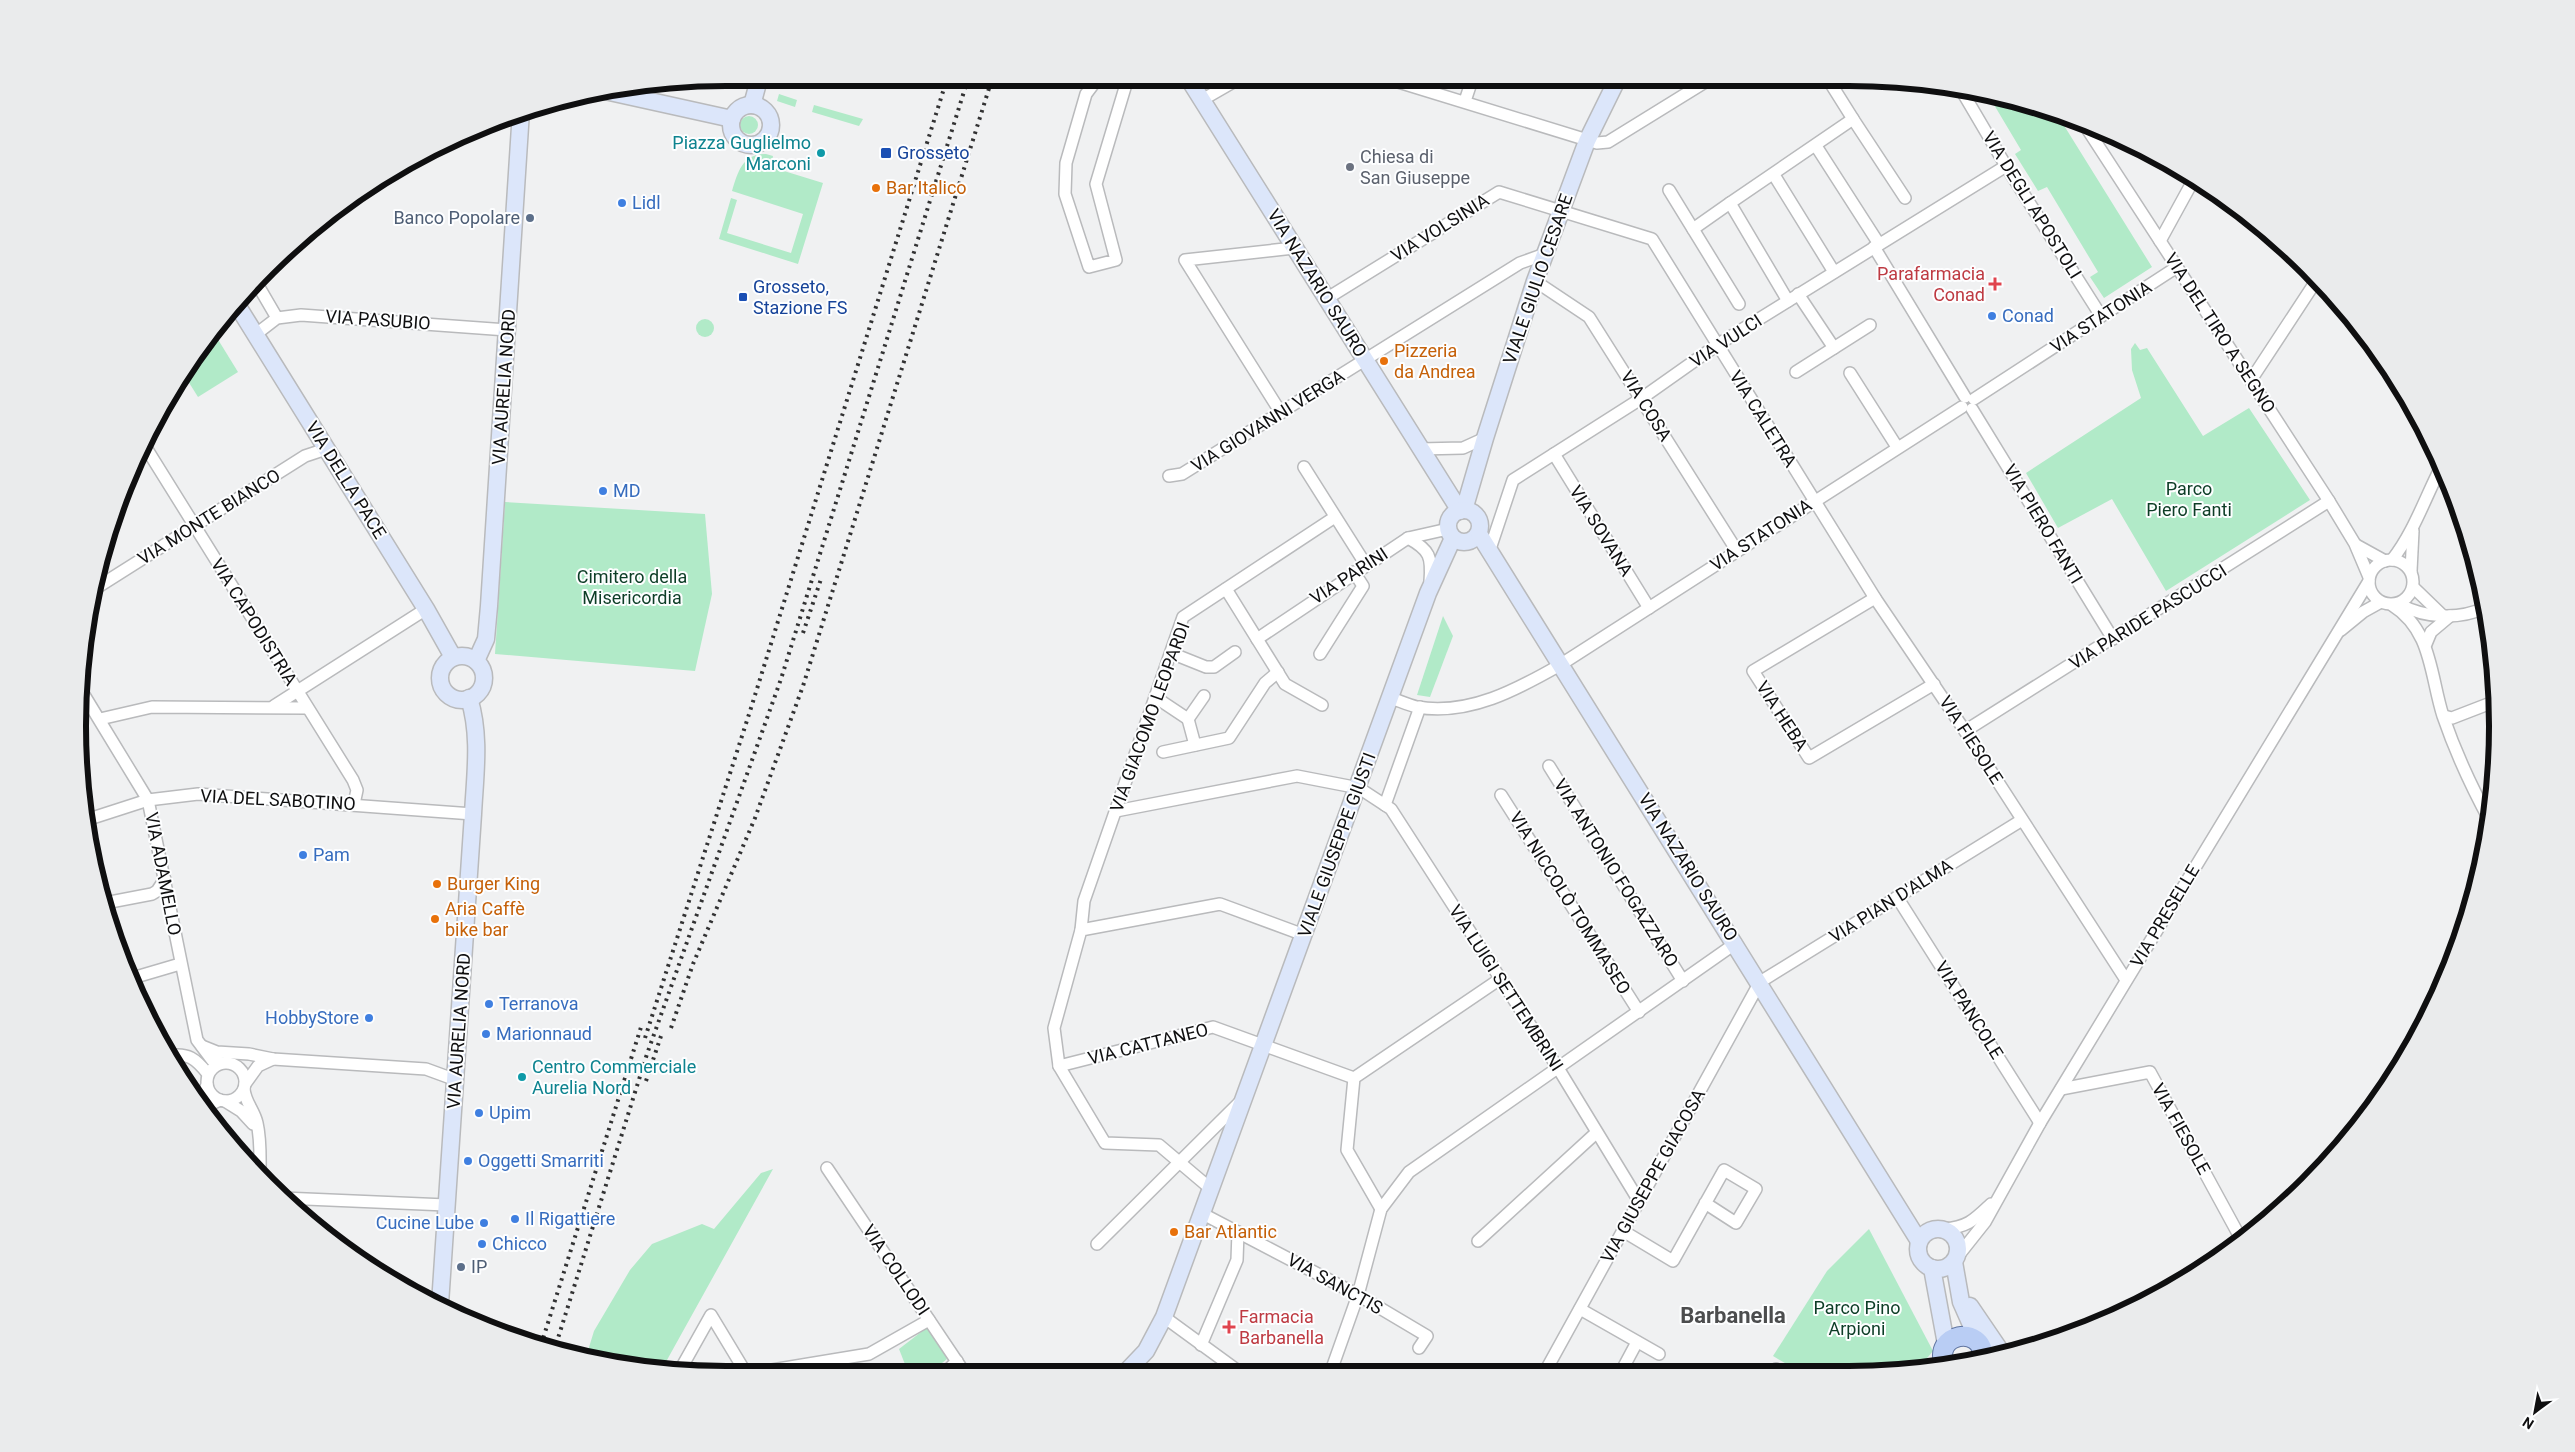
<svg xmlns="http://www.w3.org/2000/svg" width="2575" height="1452" font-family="Roboto,sans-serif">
<rect width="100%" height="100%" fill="#f0f1f2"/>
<!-- green -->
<g fill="#b1eac8">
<path d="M779,94l18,6 -2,7 -18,-6z"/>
<path d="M1990,98l65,13 97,156 -48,31 -14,-21 8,-5 -51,-85 -9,4 -23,-37 6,-4z"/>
<path d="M814,105l49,14 -4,7 -47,-14z"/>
<circle cx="749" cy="125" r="9"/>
<path d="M766,154l7,2 -2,11 52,16 -25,81 -79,-25 12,-41 6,2 -10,33 64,20 12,-39 -71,-23c6,-19 10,-37 34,-37z"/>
<circle cx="705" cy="328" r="9"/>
<path d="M214,333l24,39 -40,25 -15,-24z"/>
<path d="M2135,343l5,7 7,-2 56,88 46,-28 61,92 -144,91 -54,-92 -54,29 -32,-55 115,-75 -9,-28 -1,-21z"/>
<path d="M505,502l200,12 7,80 -17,77 -200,-17z"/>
<path d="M1443,616l10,20 -23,61 -13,-2z"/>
<path d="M773,1169l-111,200 -76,-12 8,-26 36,-61 22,-26 50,-20 12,5 47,-56z"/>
<path d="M1869,1229l64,122 -15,18h-123l-22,-13 54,-85z"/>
<path d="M929,1326l18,33 -16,13h-23l-9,-23z"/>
</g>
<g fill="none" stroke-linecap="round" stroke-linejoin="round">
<!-- street casing -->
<g stroke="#b9babc" stroke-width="14">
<g id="street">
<path d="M1395,81l202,62 11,-1 102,-63"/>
<path d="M1095,82l-9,12 -20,69 -1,31 24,73 27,-7 -20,-76 31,-103"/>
<path d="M1831,84l22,35"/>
<path d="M1963,93l43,73 95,150"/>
<path d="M1202,100l33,-19"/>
<path d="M1465,101l7,-21"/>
<path d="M2084,124l245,377 26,43 14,33"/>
<path d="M1816,146l63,98"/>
<path d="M1774,175l60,97"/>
<path d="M1669,190l70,114"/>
<path d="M1693,229l37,-26"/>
<path d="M2160,241l34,-62"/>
<path d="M1874,247l91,150"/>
<path d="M1535,281l54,36 148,234"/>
<path d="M256,282l21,36"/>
<path d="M1798,294l36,54"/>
<path d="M1326,299l173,-107 153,47 223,359 90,133 161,249"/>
<path d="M1788,301l-58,-98 123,-84 52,79"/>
<path d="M255,335l22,-17 24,-3 206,15"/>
<path d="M1796,372l74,-47"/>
<path d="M1850,373l47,74"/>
<path d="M2251,380l65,-99"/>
<path d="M1974,399l203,-132"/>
<path d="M1972,409l141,230"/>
<path d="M1281,413l-96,-153 109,-12"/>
<path d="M143,443l210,337 4,10 -3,14"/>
<path d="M1420,449l43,-1 22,-10"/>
<path d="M1554,454l95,154"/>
<path d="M1304,467l62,98"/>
<path d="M1169,476l13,-2 338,-211 25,-9"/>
<path d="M1408,538c22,12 24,19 22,43"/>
<path d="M2356,545l29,16"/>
<path d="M1489,552l24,-72 129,-82 75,-53 289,-179"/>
<circle cx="2391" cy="582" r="22"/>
<path d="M2392,560c22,-28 33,-62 49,-93"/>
<path d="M2411,571l2,-40"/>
<path d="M2413,587l29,28"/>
<path d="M1226,589l59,95 37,21"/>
<path d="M93,590l212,-134 21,-7"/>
<path d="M1875,598l-122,73 56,87 125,-74"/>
<path d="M2392,605c40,25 38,70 51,111 12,35 29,72 47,105"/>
<path d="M2401,605c24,13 58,15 83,3"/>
<path d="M2341,630l22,-18 18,-10"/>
<path d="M1257,639l151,-101 40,-9"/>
<path d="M2426,644l5,-12 19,-16"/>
<path d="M1171,653l35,14h8l21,-15"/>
<path d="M1320,654l43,-68 -9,-14"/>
<path d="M81,690l67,110 49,240 15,20 10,3"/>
<path d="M1155,697l33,22 16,-23"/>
<path d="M1391,698c9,3 17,7 26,9 52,9 101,-18 143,-42l402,-258"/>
<path d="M274,706l152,-97"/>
<path d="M2444,716l8,2 44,-17"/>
<path d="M100,719l52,-12 155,1"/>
<path d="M1188,719l7,26"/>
<path d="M1965,731l364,-230"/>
<path d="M1163,752l66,-14 36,-55 13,-11"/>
<path d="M1549,766l134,215"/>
<path d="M1501,795l138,217"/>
<path d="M1385,805l35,-98"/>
<path d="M1116,811l181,-35 62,12 32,21 167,259 81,133"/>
<path d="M86,820l62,-20 50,-6 275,20"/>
<path d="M1897,897l143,226"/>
<path d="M105,903l47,-9 5,-3 8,-12"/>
<path d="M1081,930l3,-29 99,-284 152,-100"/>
<path d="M129,979l51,-15"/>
<path d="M202,1046l15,6 32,2 24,5 153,10 30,11"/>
<path d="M168,1056c20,-4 28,3 40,18"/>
<circle cx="226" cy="1082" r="19"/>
<path d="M1059,1066l154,-39 141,51"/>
<path d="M245,1084l13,-18 15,-7"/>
<path d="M244,1089c1,13 10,21 13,34 4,17 3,35 3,52"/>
<path d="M2061,1089l89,-17 91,167"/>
<path d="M200,1100l7,-15"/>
<path d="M225,1101l16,10 12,13"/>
<path d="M205,1107l15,-7"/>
<path d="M827,1168l137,204"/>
<path d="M1211,1189l-52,-44 -54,-2 -46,-77 -5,-38 27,-98 139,-26 84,31"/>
<path d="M283,1198l163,7"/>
<path d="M1381,1209l-34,-59 7,-72 146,-99"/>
<path d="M1203,1214l155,81 69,41 -8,12"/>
<path d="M1944,1229c24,-2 30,-9 47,-25"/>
<path d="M1623,1231l50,30 51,-91 32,19 -20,34 -31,-20"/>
<path d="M1478,1241l118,-108"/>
<path d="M1097,1244l142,-141"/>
<path d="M1958,1256l27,-34 55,-99 329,-542"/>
<path d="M1580,1309l79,45"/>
<path d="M1164,1317l74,54"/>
<path d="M1201,1345l36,-85 1,-28"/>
<path d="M1776,1369v1"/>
<path d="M1546,1370l214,-388 262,-162"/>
<path d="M1622,1370l15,-28"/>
<path d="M1331,1371l27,-76 23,-86 28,-37 327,-229"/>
<path d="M679,1372l32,-57 35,58"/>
<path d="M946,1372l11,-11"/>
<path d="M753,1373l116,-19 60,-34"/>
</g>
</g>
<!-- secondary casing -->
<g stroke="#b9babc" stroke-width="19">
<g id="secondary">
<path d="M1190,81l270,430"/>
<path d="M605,91l127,28"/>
<path d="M752,105l6,-22"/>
<circle cx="751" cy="125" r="20"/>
<path d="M237,305l189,304 27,48"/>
<path d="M1464,510l21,-72 50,-157 52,-140 30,-61"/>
<circle cx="1464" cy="526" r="16"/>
<path d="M1479,534l440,707"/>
<circle cx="462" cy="678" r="22"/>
<path d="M476,661l10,-22 3,-33 32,-495"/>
<circle cx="1938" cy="1249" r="20"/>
<path d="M1954,1262l7,40 19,43"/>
<path d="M1932,1268l14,76"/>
<path d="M440,1304l33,-490c2,-39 8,-78 -4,-116"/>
<path d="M1970,1306l32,47"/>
<path d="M1126,1372l20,-21 18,-34 264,-724 25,-55"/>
</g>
</g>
<!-- primary casing -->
<g stroke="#6075a0" stroke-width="21">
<path id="primary" d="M1945,1366c-14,-33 38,-42 38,-9"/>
</g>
<!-- street -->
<use href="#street" stroke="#fff" stroke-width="11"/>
<!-- secondary -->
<use href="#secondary" stroke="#dce6fa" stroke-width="16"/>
<!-- primary -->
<use href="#primary" stroke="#b9cdf4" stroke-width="19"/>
<!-- rail -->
<g stroke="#323233" stroke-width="4" stroke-dasharray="2.5 5" stroke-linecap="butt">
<path d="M803,633l18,-54"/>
<path d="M671,1028l22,-64 62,-146 48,-132 188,-604"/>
<path d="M645,1038l106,-330 195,-626"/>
<path d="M646,1081l15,-45"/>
<path d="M541,1345l101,-321"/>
<path d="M554,1351l93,-297 134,-375 186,-597"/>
</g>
</g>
<!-- markers -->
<g fill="#0f9aa8" stroke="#fdfeff" stroke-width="2">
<circle cx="821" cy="153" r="5"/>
<circle cx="522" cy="1077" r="5"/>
</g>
<g fill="#1a4fb4" stroke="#fdfeff" stroke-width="2">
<rect x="880" y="147" width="12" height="12" rx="2.5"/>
<rect x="738" y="292" width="10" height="10" rx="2.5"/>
</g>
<circle fill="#6b7280" stroke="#fdfeff" stroke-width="2" cx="1350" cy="167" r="5"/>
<g fill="#e8710a" stroke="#fdfeff" stroke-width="2">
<circle cx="876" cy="188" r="5"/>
<circle cx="1384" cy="361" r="5"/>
<circle cx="437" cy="884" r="5"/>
<circle cx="435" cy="919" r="5"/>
<circle cx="1174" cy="1232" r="5"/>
</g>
<g fill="#3f7fe0" stroke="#fdfeff" stroke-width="2">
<circle cx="622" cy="203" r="5"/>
<circle cx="1992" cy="316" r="5"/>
<circle cx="603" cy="491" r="5"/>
<circle cx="303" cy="855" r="5"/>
<circle cx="489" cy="1004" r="5"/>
<circle cx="369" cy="1018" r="5"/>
<circle cx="486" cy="1034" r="5"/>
<circle cx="479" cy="1113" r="5"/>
<circle cx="468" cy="1161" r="5"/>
<circle cx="515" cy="1219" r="5"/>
<circle cx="484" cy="1223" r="5"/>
<circle cx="482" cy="1244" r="5"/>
</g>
<g fill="#5c6f8a" stroke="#fdfeff" stroke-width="2">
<circle cx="530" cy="218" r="5"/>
<circle cx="461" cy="1267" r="5"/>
</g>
<g fill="#e0444e" stroke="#fdfeff" stroke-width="2">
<path d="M1992.5 276.5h5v5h5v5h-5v5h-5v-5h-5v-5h5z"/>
<path d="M1226.5 1319.5h5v5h5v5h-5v5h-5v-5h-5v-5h5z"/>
</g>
<g text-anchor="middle" stroke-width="4" stroke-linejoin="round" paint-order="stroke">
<!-- culture labels -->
<g font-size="18" fill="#0d838f" stroke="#fdfeff" text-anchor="end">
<text x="811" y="149">Piazza Guglielmo<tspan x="811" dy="21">Marconi</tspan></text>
<text x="532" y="1073" text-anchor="start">Centro Commerciale<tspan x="532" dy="21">Aurelia Nord</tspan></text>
</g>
<!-- transit labels -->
<g font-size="18" fill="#164399" stroke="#fdfeff" text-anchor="start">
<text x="897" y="159">Grosseto</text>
<text x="753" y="293">Grosseto,<tspan x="753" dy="21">Stazione FS</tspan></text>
</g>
<!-- worship labels -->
<g font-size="18" fill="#5b616d" stroke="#fdfeff" text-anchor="start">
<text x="1360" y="163">Chiesa di<tspan x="1360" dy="21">San Giuseppe</tspan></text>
</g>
<!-- food labels -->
<g font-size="18" fill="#c56008" stroke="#fdfeff" text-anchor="start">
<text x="886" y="194">Bar Italico</text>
<text x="1394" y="357">Pizzeria<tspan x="1394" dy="21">da Andrea</tspan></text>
<text x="447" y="890">Burger King</text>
<text x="445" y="915">Aria Caffè<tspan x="445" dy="21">bike bar</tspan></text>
<text x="1184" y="1238">Bar Atlantic</text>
</g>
<!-- shop labels -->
<g font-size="18" fill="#366cbe" stroke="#fdfeff" text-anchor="start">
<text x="632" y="209">Lidl</text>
<text x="2002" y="322">Conad</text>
<text x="613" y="497">MD</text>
<text x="313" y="861">Pam</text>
<text x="499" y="1010">Terranova</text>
<text x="359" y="1024" text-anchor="end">HobbyStore</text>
<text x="496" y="1040">Marionnaud</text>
<text x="489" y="1119">Upim</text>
<text x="478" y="1167">Oggetti Smarriti</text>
<text x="525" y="1225">Il Rigattiere</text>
<text x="474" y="1229" text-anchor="end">Cucine Lube</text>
<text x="492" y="1250">Chicco</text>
</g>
<!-- street labels -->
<g font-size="18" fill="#0f0f10" stroke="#fdfeff">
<text transform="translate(2032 205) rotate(58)" y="6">VIA DEGLI APOSTOLI</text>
<text transform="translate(1440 228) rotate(-32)" y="6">VIA VOLSINIA</text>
<text transform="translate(1538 279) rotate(-71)" y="6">VIALE GIULIO CESARE</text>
<text transform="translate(1317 283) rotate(58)" y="6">VIA NAZARIO SAURO</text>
<text transform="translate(2101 317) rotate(-33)" y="6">VIA STATONIA</text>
<text transform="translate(378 320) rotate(4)" y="6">VIA PASUBIO</text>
<text transform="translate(2220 333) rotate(57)" y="6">VIA DEL TIRO A SEGNO</text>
<text transform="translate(1726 341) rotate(-33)" y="6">VIA VULCI</text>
<text transform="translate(504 387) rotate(-86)" y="6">VIA AURELIA NORD</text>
<text transform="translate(1646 406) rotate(58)" y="6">VIA COSA</text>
<text transform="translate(1763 419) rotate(58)" y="6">VIA CALETRA</text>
<text transform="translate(1268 421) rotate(-32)" y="6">VIA GIOVANNI VERGA</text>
<text transform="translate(346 480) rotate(58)" y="6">VIA DELLA PACE</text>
<text transform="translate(209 517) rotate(-32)" y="6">VIA MONTE BIANCO</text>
<text transform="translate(2043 524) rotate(59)" y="6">VIA PIERO FANTI</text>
<text transform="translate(1601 531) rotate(58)" y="6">VIA SOVANA</text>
<text transform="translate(1761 535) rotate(-33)" y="6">VIA STATONIA</text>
<text transform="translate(1349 576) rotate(-33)" y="6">VIA PARINI</text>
<text transform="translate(2148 617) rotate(-32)" y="6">VIA PARIDE PASCUCCI</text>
<text transform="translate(254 622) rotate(58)" y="6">VIA CAPODISTRIA</text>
<text transform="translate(1782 716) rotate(57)" y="6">VIA HEBA</text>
<text transform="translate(1150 717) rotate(-70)" y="6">VIA GIACOMO LEOPARDI</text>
<text transform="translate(1971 740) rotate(57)" y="6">VIA FIESOLE</text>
<text transform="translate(278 800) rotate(3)" y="6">VIA DEL SABOTINO</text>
<text transform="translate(1337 845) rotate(-70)" y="6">VIALE GIUSEPPE GIUSTI</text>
<text transform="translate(1688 867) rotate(58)" y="6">VIA NAZARIO SAURO</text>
<text transform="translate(1616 873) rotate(58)" y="6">VIA ANTONIO FOGAZZARO</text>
<text transform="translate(163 874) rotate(79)" y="6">VIA ADAMELLO</text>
<text transform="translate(1891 901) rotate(-32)" y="6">VIA PIAN D'ALMA</text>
<text transform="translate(1570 903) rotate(58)" y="6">VIA NICCOLÒ TOMMASEO</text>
<text transform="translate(2165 916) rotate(-59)" y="6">VIA PRESELLE</text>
<text transform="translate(1506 988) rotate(57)" y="6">VIA LUIGI SETTEMBRINI</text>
<text transform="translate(1969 1010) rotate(58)" y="6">VIA PANCOLE</text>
<text transform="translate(459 1031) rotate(-86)" y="6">VIA AURELIA NORD</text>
<text transform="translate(1148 1044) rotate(-14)" y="6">VIA CATTANEO</text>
<text transform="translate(2181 1129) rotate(61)" y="6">VIA FIESOLE</text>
<text transform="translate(1653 1176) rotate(-61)" y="6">VIA GIUSEPPE GIACOSA</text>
<text transform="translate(896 1270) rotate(56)" y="6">VIA COLLODI</text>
<text transform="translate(1335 1284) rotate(29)" y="6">VIA SANCTIS</text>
</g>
<!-- service labels -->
<g font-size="18" fill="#4e5e75" stroke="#fdfeff" text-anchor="end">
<text x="520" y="224">Banco Popolare</text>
<text x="471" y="1273" text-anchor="start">IP</text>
</g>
<!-- health labels -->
<g font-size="18" fill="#be3a42" stroke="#fdfeff" text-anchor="end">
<text x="1985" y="280">Parafarmacia<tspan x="1985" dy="21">Conad</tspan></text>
<text x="1239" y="1323" text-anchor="start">Farmacia<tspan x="1239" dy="21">Barbanella</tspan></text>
</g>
<!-- park labels -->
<g font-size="18" fill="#0c3d26" stroke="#fdfeff">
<text x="2189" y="495">Parco<tspan x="2189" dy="21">Piero Fanti</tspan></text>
<text x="632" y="583">Cimitero della<tspan x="632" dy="21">Misericordia</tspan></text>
<text x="1857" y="1314">Parco Pino<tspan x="1857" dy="21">Arpioni</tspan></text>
</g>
<!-- district labels -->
<g font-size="22" font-weight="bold" fill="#4c4d4e" stroke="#fdfeff">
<text x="1733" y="1323">Barbanella</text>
</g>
</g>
<!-- crop -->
<path d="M0 0H2575V1452H0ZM726 86H1849A640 640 0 0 1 2489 726V726A640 640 0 0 1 1849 1366H726A640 640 0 0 1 86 726V726A640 640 0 0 1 726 86Z" fill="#eaebec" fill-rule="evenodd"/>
<path fill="none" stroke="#0f0f10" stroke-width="6" d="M726 86H1849A640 640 0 0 1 2489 726V726A640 640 0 0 1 1849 1366H726A640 640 0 0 1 86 726V726A640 640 0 0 1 726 86Z"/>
<!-- north arrow -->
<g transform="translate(2535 1412) rotate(212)" stroke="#fdfeff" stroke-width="4" paint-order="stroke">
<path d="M0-4L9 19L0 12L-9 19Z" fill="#0f0f10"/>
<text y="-8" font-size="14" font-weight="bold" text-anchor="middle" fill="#0f0f10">N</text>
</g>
</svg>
